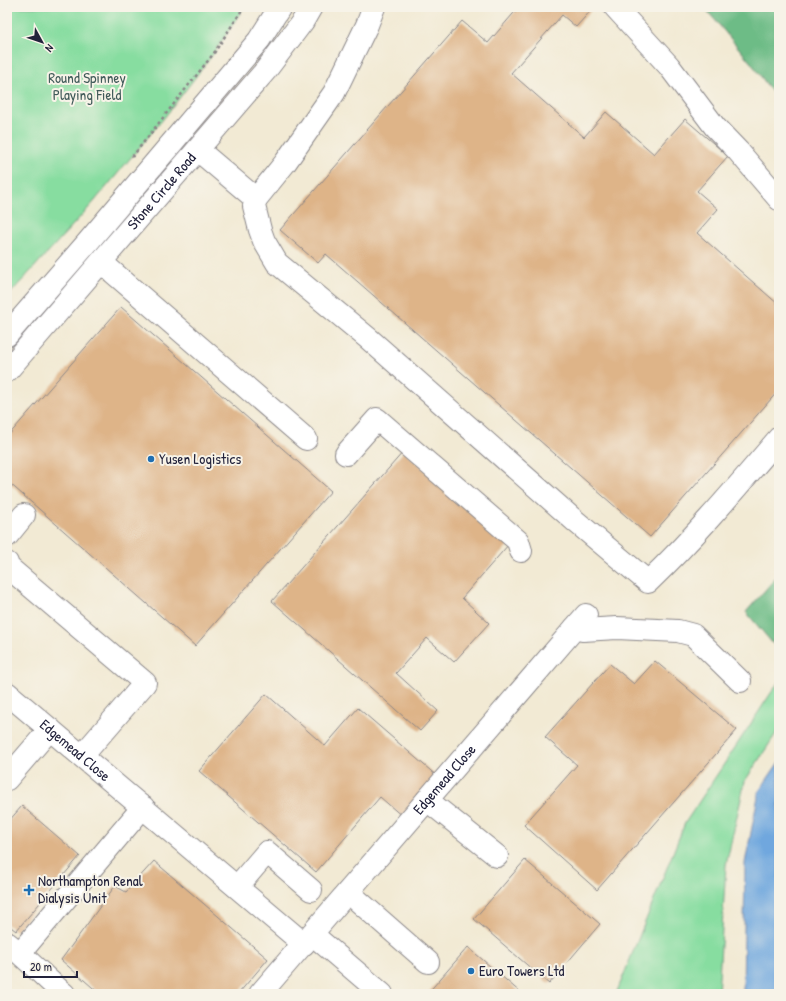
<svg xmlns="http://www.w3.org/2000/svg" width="786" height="1001" font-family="'Patrick Hand',sans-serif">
<rect width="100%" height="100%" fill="#f7f3e8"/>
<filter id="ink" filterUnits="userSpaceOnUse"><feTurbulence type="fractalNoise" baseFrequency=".025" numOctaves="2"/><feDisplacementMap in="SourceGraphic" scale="8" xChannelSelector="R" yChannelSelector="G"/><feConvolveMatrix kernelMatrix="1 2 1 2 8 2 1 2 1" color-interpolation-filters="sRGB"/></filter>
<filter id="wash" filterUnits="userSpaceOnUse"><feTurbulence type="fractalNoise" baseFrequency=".012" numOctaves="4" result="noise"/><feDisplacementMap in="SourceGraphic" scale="16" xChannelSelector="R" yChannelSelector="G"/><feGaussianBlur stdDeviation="0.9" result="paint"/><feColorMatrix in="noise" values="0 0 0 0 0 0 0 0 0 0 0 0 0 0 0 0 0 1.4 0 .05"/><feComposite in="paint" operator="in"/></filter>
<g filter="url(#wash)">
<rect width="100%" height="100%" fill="#f2ead4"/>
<!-- green -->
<g fill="#87dda0" stroke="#54806e">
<path d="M7,7h237l-30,46 -50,65 -71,85 -86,94z"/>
<path d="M779,681v48l-34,52 -19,84 -8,129h-102l69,-171z"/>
</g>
<!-- forest -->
<g fill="#6dbc86" stroke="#486f60">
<path d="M704,7h75v95l-27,-38z"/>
<path d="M779,574v77l-33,-39z"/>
</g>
<!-- water -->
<path fill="#70a7de" stroke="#49648c" d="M779,762v232h-36l2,-131 14,-72z"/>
<g id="blocks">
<!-- building -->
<g fill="#deb488">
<path d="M519,7h75l-18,20 -14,-12 -51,58 73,64 22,-25 48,42 31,-35 43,37 -31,35 21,18 -21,24 82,72v85l-129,147 -324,-283 -8,9 -38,-33 182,-209 26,22z"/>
<path d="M121,307l210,184 -136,155 -188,-165v-44z"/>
<path d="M404,451l105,93 -47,54 27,25 -35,39 -27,-24 -31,35 42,38 -18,20 -148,-130z"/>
<path d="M655,661l82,69 -140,160 -73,-65 53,-60 -32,-28 65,-73 24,20z"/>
<path d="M266,694l59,52 33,-38 80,69 -35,40 -23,-20 -64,75 -117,-101z"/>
<path d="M22,806l58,50 -64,75 -9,-7v-101z"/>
<path d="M525,860l75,64 -51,60 -75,-65z"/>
<path d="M154,861l114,98 -30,35h-138l-39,-34 54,-74 11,6z"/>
<path d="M468,947l54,47h-95z"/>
</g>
</g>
</g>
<g filter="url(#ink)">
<use href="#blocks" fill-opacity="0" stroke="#8a8688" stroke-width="1"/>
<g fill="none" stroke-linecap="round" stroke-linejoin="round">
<!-- minor casing -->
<g stroke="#8a8688" stroke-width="24">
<g id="minor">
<path d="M374,7l-7,18 -33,68 -49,70 -29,36 -2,7 6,24 4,11 13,22 92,76 205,181 74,62c47,-45 89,-95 131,-144"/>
<path d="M615,7l54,59 46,61 23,24 41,48"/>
<path d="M198,150l58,49"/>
<path d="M101,262l205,177"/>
<path d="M7,335l81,-93 171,-202 21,-33"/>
<path id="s1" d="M7,371l259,-301 37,-49 8,-14"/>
<path d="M346,454l31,-35 141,122 3,10"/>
<path d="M7,536l17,-21"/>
<path d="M7,563l1,4 137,116 -63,73"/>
<path d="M575,628l8,2 34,-2 61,3 15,4 47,46"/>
<path id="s2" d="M7,693l297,251"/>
<path d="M7,779l43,-50"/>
<path d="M427,800l70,56"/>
<path d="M237,887l30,-35 44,38"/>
<path d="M348,892l80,70"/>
<path d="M312,934l70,60"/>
<path d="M7,943c20,15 37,34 57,51"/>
<path d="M20,953l123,-146"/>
<path id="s3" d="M260,994l326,-379"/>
</g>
</g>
<!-- path -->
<path stroke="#8a8688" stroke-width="2.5" stroke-dasharray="3 3" stroke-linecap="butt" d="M132,157l82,-104 30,-46"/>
<!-- minor -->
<use href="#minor" stroke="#fff" stroke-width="22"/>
</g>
</g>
<!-- markers -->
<g fill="#1f6fb2" stroke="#f7f3e8" stroke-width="1.5">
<circle cx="151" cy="459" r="4"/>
<path d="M27 884h4v4h4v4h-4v4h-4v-4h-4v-4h4z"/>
<circle cx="471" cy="971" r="4"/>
</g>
<g text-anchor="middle" stroke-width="4" stroke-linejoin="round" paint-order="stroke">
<!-- park labels -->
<g font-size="15" fill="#405a59" stroke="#f7f3e8">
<text x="87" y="83">Round Spinney<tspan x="87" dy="17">Playing Field</tspan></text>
</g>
<!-- street labels -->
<g font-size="15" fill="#22223b" stroke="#f7f3e8">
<text dy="5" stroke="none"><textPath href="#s1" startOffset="237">Stone Circle Road</textPath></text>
<text dy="5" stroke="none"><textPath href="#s2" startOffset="89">Edgemead Close</textPath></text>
<text dy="5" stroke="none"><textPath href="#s3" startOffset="283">Edgemead Close</textPath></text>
</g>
<!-- poi labels -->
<g font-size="15" fill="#22223b" stroke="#f7f3e8" text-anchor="start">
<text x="159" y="464">Yusen Logistics</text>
<text x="38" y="886">Northampton Renal<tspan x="38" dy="17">Dialysis Unit</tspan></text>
<text x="479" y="976">Euro Towers Ltd</text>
</g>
</g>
<!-- margin -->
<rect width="786" height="1001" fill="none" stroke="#f7f3e8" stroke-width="24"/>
<!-- north arrow -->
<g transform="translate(42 42) rotate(130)" stroke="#f7f3e8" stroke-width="3" paint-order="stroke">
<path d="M0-3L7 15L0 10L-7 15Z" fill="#22223b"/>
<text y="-6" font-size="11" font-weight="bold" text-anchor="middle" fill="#22223b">N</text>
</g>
<!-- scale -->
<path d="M24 971v6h53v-6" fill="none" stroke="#22223b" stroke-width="2"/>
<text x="30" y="971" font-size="12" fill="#22223b" stroke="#f7f3e8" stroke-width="3" paint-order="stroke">20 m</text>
</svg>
